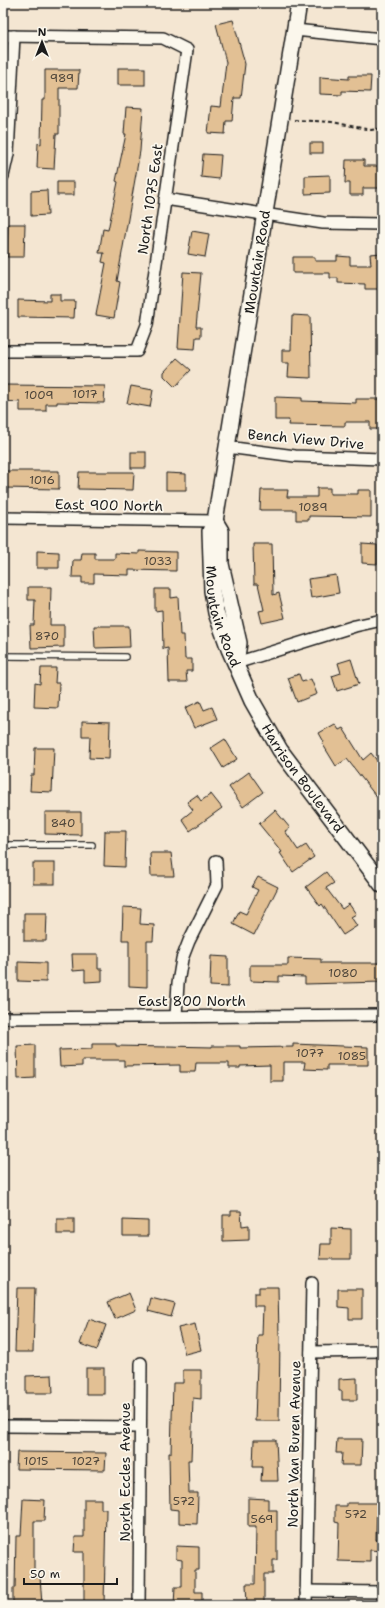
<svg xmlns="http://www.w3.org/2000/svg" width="385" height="1608" font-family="'Shantell Sans',sans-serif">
<rect width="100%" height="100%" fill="#f4e6d2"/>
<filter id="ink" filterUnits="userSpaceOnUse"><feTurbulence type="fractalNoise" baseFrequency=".025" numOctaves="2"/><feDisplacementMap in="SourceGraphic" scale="8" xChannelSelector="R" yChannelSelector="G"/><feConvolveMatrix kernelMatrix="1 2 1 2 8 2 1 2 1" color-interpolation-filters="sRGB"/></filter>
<g filter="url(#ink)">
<!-- building -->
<g fill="#e2c094" stroke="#1c1c1c">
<path d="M233,20l12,44 -4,34h-7l-2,23h-6l-1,13 -17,-1 3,-27 10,1 5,-45 -10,-38z"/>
<rect x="118" y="68" width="27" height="17"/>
<path d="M45,70h34l-1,18h-19v46h-3l-2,35 -17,-1 1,-25 3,1 1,-44h3z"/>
<path d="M349,76h22l-1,16 -28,-1v4l-22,-1v-17l29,2z"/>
<path d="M126,107l17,1 -3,43 -23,130 3,1 -6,36 -18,-3 10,-52 -4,-1 2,-9h-5l4,-24 5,1 10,-48 -2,-1 10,-47h-2z"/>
<rect x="310" y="143" width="13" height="10"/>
<path d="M203,154l18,1 -2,24 -18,-2z"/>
<path d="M346,160h18v6h18v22h-19v7h-13v-12h-5z"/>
<path d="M330,175v18l-25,1v-18z"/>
<rect x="57" y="182" width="17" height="13"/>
<path d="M47,190l1,25 -17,1v-25z"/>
<path d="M8,224h17l-1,33h-17z"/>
<path d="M192,231l17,3 -4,23 -17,-3z"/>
<path d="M382,253v36h-17v-5l-27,-1v-5h-8v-5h-37v-16h22v4h22v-5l13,1v8h21l-1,-11z"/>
<path d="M183,272l18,1 -5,54h5v10h-5l-1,12 -17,-1z"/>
<path d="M50,294h10v7h15l-1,17 -56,-1v-17l32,1z"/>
<path d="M292,315l18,1 1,62 -23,-1 1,-14h-7v-13h9z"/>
<path d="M177,358l14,12 -16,17 -11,-11v-4z"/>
<path d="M3,385l102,1 -1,17 -47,-1v2h-11v7h-26v-9l-17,-1z"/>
<path d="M131,386l22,4 -3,17 -23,-4z"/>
<path d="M275,397l27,1v3l54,2v-4h26v30h-12v-7h-25v4l-57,-1 1,-5h-14z"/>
<rect x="131" y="452" width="15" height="16"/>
<path d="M3,471h56v18l-56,-1z"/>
<path d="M79,472h55l-1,18 -55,-1z"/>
<path d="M166,473l20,1v16h-20z"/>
<path d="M317,488h13v6h28v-4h13v27l-62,-1v4h-13v-10h-36l1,-20h27l-1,7h30z"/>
<path d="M253,544h19l1,51 6,-2 6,25 -23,5 -3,-12 5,-1 -6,-26h-4z"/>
<path d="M362,544l15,1v19l-15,-1z"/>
<path d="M37,551l22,1v16h-22z"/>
<path d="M139,551l37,1v19l-47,-1v5l-35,-1v9h-12v-6h-10l1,-17h8l1,-7h13v6h20v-6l24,1z"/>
<path d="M336,575l3,18 -28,5 -3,-19z"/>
<path d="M28,587h23l-1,38h14v22l-33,1 -1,-23h4l1,-25h-7z"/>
<path d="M155,589h16v9l7,-1 2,38h4l1,24h7v12h-6l1,11h-18l-1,-34 -5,1 -1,-39 -7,1z"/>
<path d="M94,626h35l1,21 -35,1z"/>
<path d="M351,659l8,25 -22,7 -5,-15 9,-3 -3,-10z"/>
<path d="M41,668h15l-1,15h4l-1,25 -24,-1 1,-24 5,1z"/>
<path d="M299,674l3,8 9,-3 6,15 -20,8 -9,-24z"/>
<path d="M200,701l4,9 8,-3 5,12 -23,9 -9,-20z"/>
<path d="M82,721l28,1 -1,37 -20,-1 1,-22h-8z"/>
<path d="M335,724l4,6 4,-2 20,32 8,-7 11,14v37l-35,-45 -11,7 -14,-23 2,-1 -5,-9z"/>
<path d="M225,739l12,20 -14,9 -12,-20z"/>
<path d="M35,748h19l-2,44 -22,-1 1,-16h3z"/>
<path d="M249,772l14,20 -20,15 -14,-20z"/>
<path d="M211,794l11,14 -32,23 -8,-12 11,-9 -6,-8 10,-7 4,6z"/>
<path d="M275,810l15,18 -5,3 13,19 8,-5 8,12 -21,15 -13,-19 2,-1 -23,-28z"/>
<path d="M45,812h36v23l-36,-1z"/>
<path d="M105,831h21l-1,36 -21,-1z"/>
<path d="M150,853h21l3,23h-23z"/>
<rect x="33" y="863" width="22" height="21"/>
<path d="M326,872l8,11 -8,5 16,21 7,-5 7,10 -5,3 6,9 -14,9 -21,-31 -2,2 -14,-19z"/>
<path d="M258,877l20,10 -24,48 -21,-11 6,-13 7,3 12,-24 -6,-3z"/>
<path d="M123,907l18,1 -1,16 14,1 -1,16h-6v46l-18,-1v-46h-7z"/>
<path d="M24,913h23l-1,28h-22z"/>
<path d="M72,954h26v15h4v12l-17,1v-12l-12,1z"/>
<path d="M211,956l17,1v30l-18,-1z"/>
<path d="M288,958l33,1v4h61v19l-77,2v-7l-26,-1v6l-29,-1v-16h38z"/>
<path d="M18,962l28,1v19l-28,-1z"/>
<path d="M92,1044h24v2l50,1 1,-1 45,1v-1h28v2l53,-1v-3l75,3v18h-41v5l-23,-1 1,-7h-22v19h-13v-16l-30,1v2h-11v-5h-33l-1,9h-15v-7l-56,1v-6h-42v6l-22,1 -1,-17 33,-1z"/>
<path d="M35,1045v33l-17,1 -1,-33z"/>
<path d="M231,1211h10l1,15 7,-1v15l-26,1v-26h8z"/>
<rect x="57" y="1219" width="17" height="15"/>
<path d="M123,1220l25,1v15h-25z"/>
<path d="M331,1228l20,1v30h-31l1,-15h10z"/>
<path d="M259,1287h19l1,49h1l-1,85h-24l3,-86h4l1,-29h-9v-13h5z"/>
<path d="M17,1288h18l-2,64h-18z"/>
<path d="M338,1289h24v30h-13v-11l-11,-1z"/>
<path d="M129,1293l7,17 -21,9 -7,-17z"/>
<path d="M151,1298l24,6 -4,13 -23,-6z"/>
<path d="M89,1319l17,6 -9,25 -17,-6z"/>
<path d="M195,1324l6,26 -16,4 -7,-26z"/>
<rect x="86" y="1368" width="18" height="26"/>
<path d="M183,1370h18v29l-8,-1 -2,62h-3l1,33h9l-1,31 -18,-1v-13l-9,-1 -1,-56h2l2,-70h10z"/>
<path d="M52,1375l1,18h-27v-17z"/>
<path d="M357,1378v22h-15v-9h-3v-12z"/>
<path d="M337,1439h25l-1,26h-20l1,-12h-6z"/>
<path d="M254,1440h22l2,41h-17l1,-14h-9z"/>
<path d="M17,1452l89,1 -1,17 -89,-1z"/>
<path d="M248,1498l20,1v11h9v50h-4v14h-9v31h-17l-1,-21h9l1,-57h-8z"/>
<path d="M23,1499l22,1 -1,21h-10v56h6l2,28h-16v-2l-13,-1v-14h2l1,-52h5z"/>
<path d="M84,1499h17v10h5l-2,96h-20v-53h-10l1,-15h9z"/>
<path d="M347,1503h30l-1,37h6v11l-12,-1v12l-32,-1 1,-38 -4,-1v-16h12z"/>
<path d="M176,1546l23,1v23h-4v22h7v13h-28l1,-18h7v-27l-6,-1z"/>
</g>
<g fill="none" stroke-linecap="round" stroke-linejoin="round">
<!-- lane casing -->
<g stroke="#1c1c1c" stroke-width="8">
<g id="lane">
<path d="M3,656l122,1"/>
<path d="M3,845h89"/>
</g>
</g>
<!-- street casing -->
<g stroke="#1c1c1c" stroke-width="14">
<g id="street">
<path d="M295,30l87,9"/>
<path d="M3,36l160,2 24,12 -40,275 -10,26h-134"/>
<path d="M3,176l5,-22 6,-118"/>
<path d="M165,199l158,24 59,1"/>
<path d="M227,447l68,9 87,3"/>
<path d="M3,518l212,3"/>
<path d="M236,663l119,-37 27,-6"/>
<path d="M176,1016l2,-33 4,-24 7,-18 28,-56 -1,-24"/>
<path d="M3,1018l379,-3"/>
<path d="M311,1352l71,-1"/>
<path d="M3,1426l137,1"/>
<path d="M306,1591l76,1"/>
<path d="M139,1605l2,-242"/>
<path d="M306,1605l6,-322"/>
</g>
</g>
<!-- secondary casing -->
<g stroke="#1c1c1c" stroke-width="18">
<g id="secondary">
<path id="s1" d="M299,3l-84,518 -5,10 2,60 4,22 13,36 23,52 28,49 102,135"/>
<path d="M215,521l6,10v33l18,79 -3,20"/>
</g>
</g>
<!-- path -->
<path stroke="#1c1c1c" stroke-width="2" stroke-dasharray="4 3" stroke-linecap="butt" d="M294,120l38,2 39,8 11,-2"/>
<!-- lane -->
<use href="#lane" stroke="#fbf7ec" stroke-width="5.5"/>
<!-- street -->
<use href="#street" stroke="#fbf7ec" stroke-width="11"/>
<!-- secondary -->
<use href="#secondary" stroke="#fbf7ec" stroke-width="15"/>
</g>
</g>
<g text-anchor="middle" stroke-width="3.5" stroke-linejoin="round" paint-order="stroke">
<!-- number labels -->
<g font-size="12" fill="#4e453a">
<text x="62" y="82">989</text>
<text x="85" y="398">1017</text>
<text x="39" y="399">1009</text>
<text x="42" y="484">1016</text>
<text x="313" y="511">1089</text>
<text x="158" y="565">1033</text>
<text x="47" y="640">870</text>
<text x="63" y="827">840</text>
<text x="343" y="977">1080</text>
<text x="310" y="1057">1077</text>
<text x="352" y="1060">1085</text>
<text x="36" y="1465">1015</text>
<text x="86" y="1465">1027</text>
<text x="184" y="1505">572</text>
<text x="356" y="1518">572</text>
<text x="262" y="1523">569</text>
</g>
<!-- street labels -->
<g font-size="14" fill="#1c1c1c" stroke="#fbf7ec">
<text transform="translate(150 199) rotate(-82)" y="5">North 1075 East</text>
<text transform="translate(257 262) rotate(-81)" y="5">Mountain Road</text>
<text transform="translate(306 439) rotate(5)" y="5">Bench View Drive</text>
<text transform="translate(109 505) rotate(1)" y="5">East 900 North</text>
<text dy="5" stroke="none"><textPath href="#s1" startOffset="623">Mountain Road</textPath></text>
<text dy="5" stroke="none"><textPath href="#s1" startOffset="806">Harrison Boulevard</textPath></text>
<text x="192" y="1006">East 800 North</text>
<text transform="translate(294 1444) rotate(-89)" y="5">North Van Buren Avenue</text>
<text transform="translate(125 1472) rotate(-90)" y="5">North Eccles Avenue</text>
</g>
</g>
<!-- margin -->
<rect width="385" height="1608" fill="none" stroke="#fbf7ec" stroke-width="16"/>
<rect x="8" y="8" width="369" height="1592" fill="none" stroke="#1c1c1c" stroke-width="1.5" filter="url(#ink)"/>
<!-- north arrow -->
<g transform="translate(42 42)" stroke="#fbf7ec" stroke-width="3" paint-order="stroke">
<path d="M0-3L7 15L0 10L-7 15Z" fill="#1c1c1c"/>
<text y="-6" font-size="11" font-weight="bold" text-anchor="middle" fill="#1c1c1c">N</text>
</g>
<!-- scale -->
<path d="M24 1578v6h93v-6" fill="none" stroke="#1c1c1c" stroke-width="2"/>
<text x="30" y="1578" font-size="12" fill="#1c1c1c" stroke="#fbf7ec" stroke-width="3" paint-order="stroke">50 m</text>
</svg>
